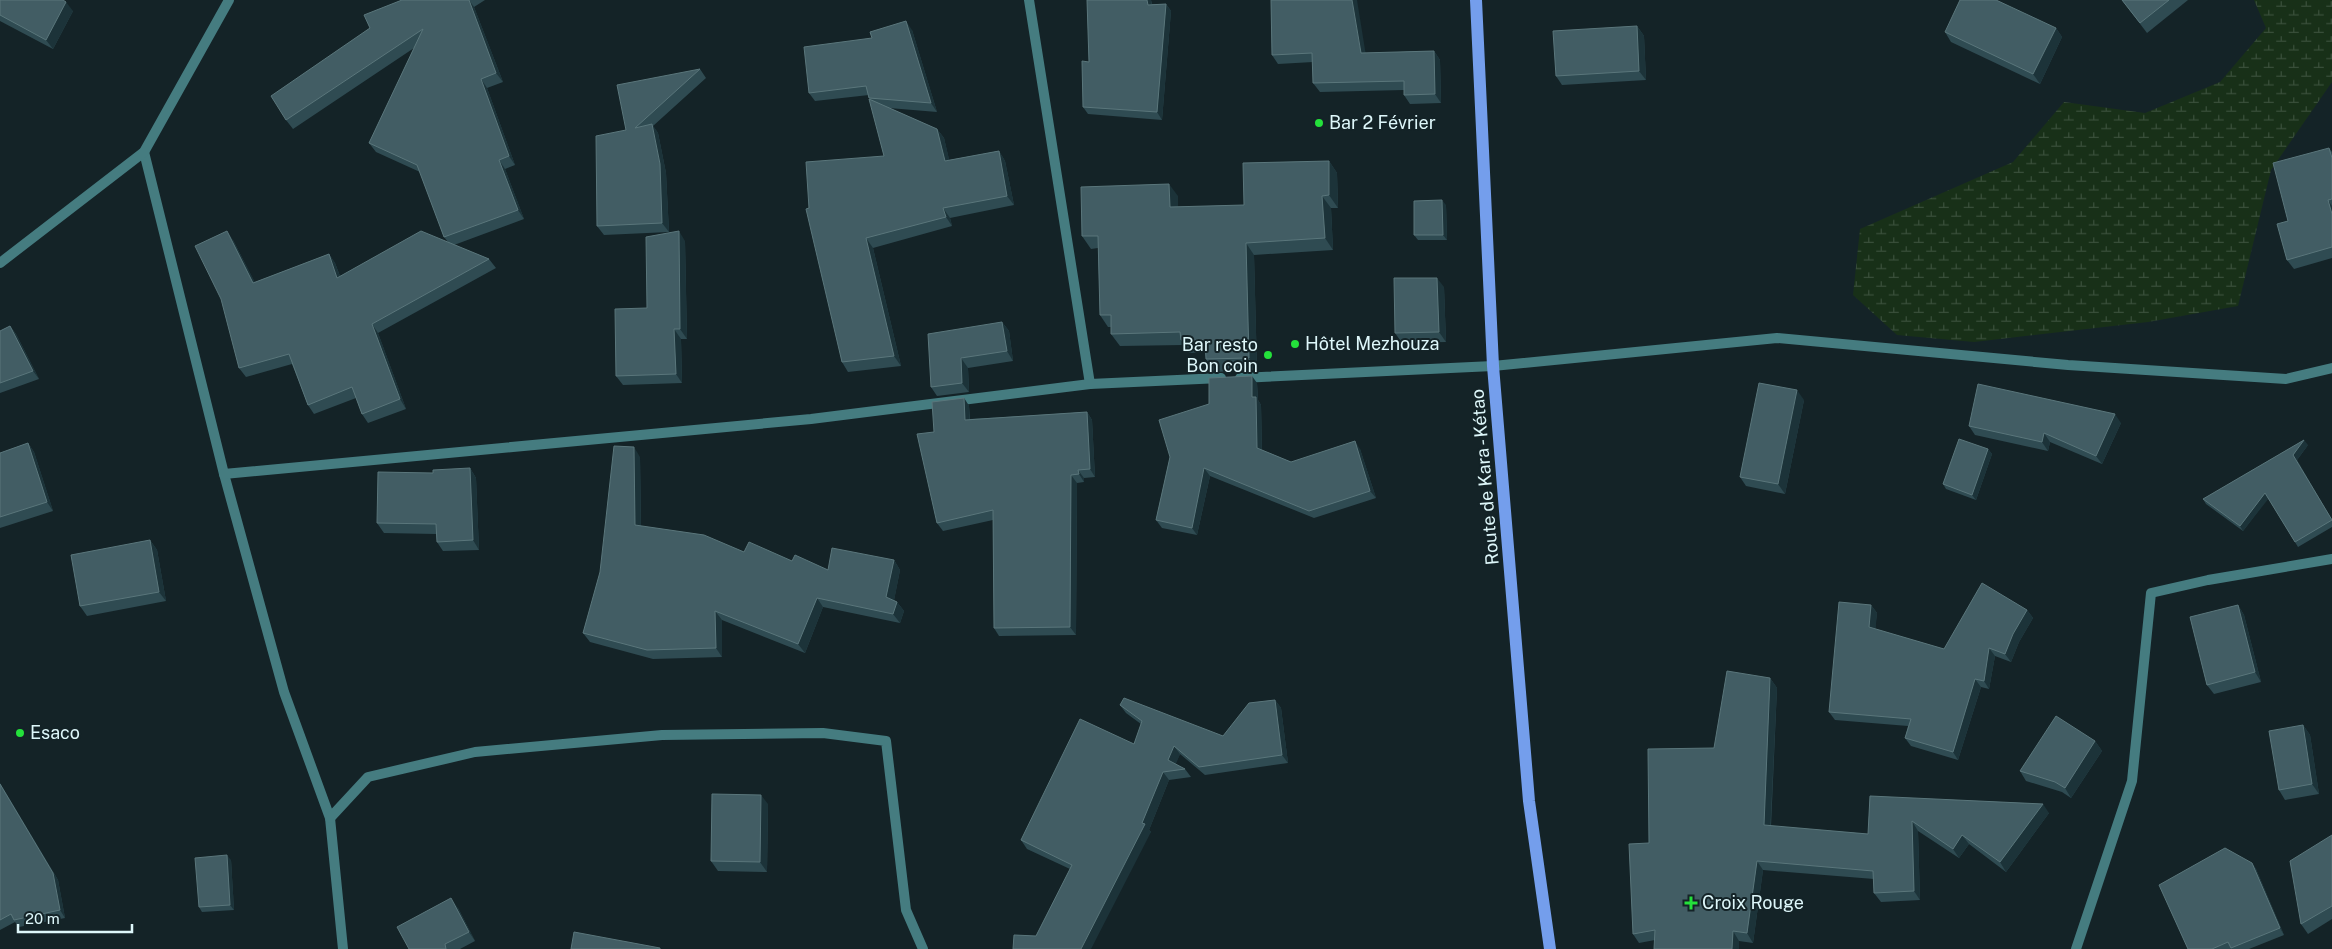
<svg xmlns="http://www.w3.org/2000/svg" width="2332" height="949" font-family="'Public Sans',sans-serif">
<defs>
<pattern id="wetland-marsh" width="20" height="14" patternUnits="userSpaceOnUse" patternTransform="scale(1.25)"><rect width="20" height="14" fill="#183018"/><path d="M1 5h8M5 5V1M11 12h8M15 12V8" fill="none" stroke="#394f3a"/></pattern>
</defs>
<rect width="100%" height="100%" fill="#142327"/>
<!-- wetland -->
<path fill="url(#wetland-marsh)" d="M2254,0h78v82l-61,88 -33,136 -90,16 -174,20 -77,-7 -44,-40 7,-66 153,-67 51,-60 81,11 75,-31 46,-54z"/>
<g fill="none" stroke-linecap="round" stroke-linejoin="round">
<!-- street -->
<g stroke="#457c80" stroke-width="10">
<path d="M1029,0l61,384"/>
<path d="M144,152l80,322 60,218 46,126 13,131"/>
<path d="M0,263l144,-111 85,-152"/>
<path d="M1240,378l253,-12 284,-28 291,27 218,14 46,-11"/>
<path d="M224,474l587,-55 279,-35 131,-6"/>
<path d="M330,818l38,-41 107,-25 187,-17 161,-2 63,8 20,169 17,39"/>
<path d="M2076,949l56,-168 19,-188 57,-13 124,-21"/>
</g>
<!-- primary -->
<path stroke="#749eec" stroke-width="12" d="M1476,0l17,366 36,435 21,148"/>
</g>
<!-- wall -->
<g fill="#2f4b52">
<path d="M0,0l73,11 -20,38 -53,-28z"/>
<path d="M402,0h83l-11,7 29,75 -16,6 28,77 -10,4 19,50 -70,26 35,14 7,9 -118,65 28,76 -38,14 -6,-9 -6,-16 -42,16 -6,-9 -16,-41 -46,13 -7,-9 -6,-128 22,43 74,-29 6,9 5,13 108,-34 -4,-5 -24,-65 -44,-20 -7,-9 45,-95 -121,81 -7,-9 84,-92z"/>
<path d="M1087,0h64l1,4h14l5,7 -9,109 -74,-6 -5,-7 6,-45z"/>
<path d="M1271,0l95,53 68,-2 6,9 1,43 -31,1 -6,-9v-5l-84,2 -7,-9v-21l-35,2 -6,-9z"/>
<path d="M2122,0h66l-41,33z"/>
<path d="M1637,26l7,10 2,44 -84,5 -6,-9z"/>
<path d="M2056,28l6,9 -22,47 -89,-42 -6,-10z"/>
<path d="M912,30l25,82 -48,-4 48,21 7,9 5,22 50,-9 6,10 9,44 -64,13 2,8 -79,22 28,118 -53,6 -6,-10 -33,-154 75,-52 -14,-57 -1,-4 -54,6 -6,-8 63,-55z"/>
<path d="M700,69l6,9 -53,48 5,7 8,40 3,59 -65,3 -7,-9 29,-96z"/>
<path d="M2329,148l3,4v106l-38,11 -7,-9 1,-39z"/>
<path d="M1329,161l8,12 1,35h-7l2,42 -79,5 3,115 -43,2 -8,-13 -1,-7 -16,1 -6,-8 -63,1 -9,-12v-7h-3l-8,-12 -2,-67 -7,1 -9,-13 96,-40v11l66,-2z"/>
<path d="M1446,205l1,35h-29l-4,-5z"/>
<path d="M685,241l2,98h-6l1,44 -59,2 -7,-9 31,-68z"/>
<path d="M1444,287l2,55 -44,1 -7,-10z"/>
<path d="M1002,322l7,9 4,30 -45,7 1,24 -32,4 -6,-9z"/>
<path d="M10,326l6,8 23,45 -39,14v-62z"/>
<path d="M1257,383l1,17 3,5 1,45 29,12 69,-13 16,49 -62,20 -104,-42 -13,59 -35,-7 -6,-8 14,-63 39,-53z"/>
<path d="M964,398l5,8 1,13 117,-7 5,8 3,57 -11,1v4l-7,1 -1,152 -77,1 -5,-8 -1,-108 -50,11 -6,-8 -3,-91z"/>
<path d="M1804,400l-19,94 -39,-8 -6,-9z"/>
<path d="M2121,423l-19,41 -52,-22 -2,9 -73,-16 -6,-9z"/>
<path d="M28,443l6,9 19,59 -53,17v-75z"/>
<path d="M2308,445l-11,15 35,60v7l-34,20 -30,-49 -25,33 -37,-27 -3,-5z"/>
<path d="M1988,449l4,5 -16,46 -30,-11 -3,-5z"/>
<path d="M640,457l1,69 103,26 48,9 36,9 66,-10 6,10 -6,30 3,2 7,9 -4,12 -77,-16 -18,46 -83,-33v37l-69,2 -63,-17 -7,-9z"/>
<path d="M470,468l6,10 3,72 -36,1 -6,-9 -1,-8 -52,-1 -7,-10 56,-50z"/>
<path d="M150,540l7,10 9,51 -79,15 -7,-10z"/>
<path d="M1871,605l6,8 -2,16 69,20 83,-39 6,8 -14,24 -8,20 -16,-6 -6,33 -8,-2 -23,73 -47,-14 -6,-8 3,-12 -73,-6 -6,-8z"/>
<path d="M2238,605l6,10 17,67 -47,12 -7,-9z"/>
<path d="M1770,678l7,10 -6,138 97,8 2,-38 179,17 -43,59 -37,-28 -10,14 -41,-27 2,69 -39,2 -7,-9v-14l-111,-9 -10,73 -14,-2 -84,-1 -16,3 -6,-9 81,-186z"/>
<path d="M1275,700l6,8 7,55 -83,12 -25,-21 -5,10 10,5 6,8 -22,3 -20,50 2,2 -115,104 34,-67 -43,-20 -6,-9 113,-96 7,-20 -15,-11 -6,-8 103,31z"/>
<path d="M2303,725l7,10 9,59 -34,6 -6,-10z"/>
<path d="M2095,741l7,10 -31,47 -9,-6 -36,-11 -6,-10z"/>
<path d="M0,783l58,97 7,38 -46,9 -4,-5 -15,8z"/>
<path d="M768,804l-1,68 -49,-1 -7,-10z"/>
<path d="M2332,835v84l-24,15 -7,-10z"/>
<path d="M231,860l3,50 -32,2 -3,-5z"/>
<path d="M2252,863l4,6 28,66 -35,14h-61z"/>
<path d="M458,908l17,33 -15,8h-51z"/>
</g>
<!-- shaded-wall -->
<g fill="#1c3339">
<path d="M469,0l5,7 29,75 -7,-9z"/>
<path d="M1147,0h4l2,12 -5,-7z"/>
<path d="M1352,0h5l10,62 -6,-9z"/>
<path d="M66,2l7,9 -20,38 -7,-9z"/>
<path d="M1166,4l5,7 -9,109 -5,-8z"/>
<path d="M906,21l6,9 25,82 -6,-9z"/>
<path d="M1637,26l7,10 2,44 -7,-9z"/>
<path d="M2056,28l6,9 -22,47 -7,-10z"/>
<path d="M1434,51l6,9 1,43 -6,-9z"/>
<path d="M481,79l6,9 28,77 -6,-9z"/>
<path d="M652,124l6,9 8,40 3,59 -7,-9z"/>
<path d="M937,129l7,9 8,33 -7,-10z"/>
<path d="M999,151l6,10 9,44 -7,-9z"/>
<path d="M499,160l6,9 19,50 -6,-9z"/>
<path d="M1329,161l8,12 1,35 -9,-13z"/>
<path d="M1169,184l9,12v23l-8,-12z"/>
<path d="M1322,196l9,12 2,42 -8,-12z"/>
<path d="M1442,200l4,5 1,35 -4,-5z"/>
<path d="M2328,200l4,6v8z"/>
<path d="M943,208l7,10 2,8 -6,-9z"/>
<path d="M227,231l6,9 27,52 -7,-9z"/>
<path d="M679,231l6,10 2,98 -7,-10z"/>
<path d="M866,238l7,10 28,118 -7,-10z"/>
<path d="M1246,243l8,12 3,115 -8,-12z"/>
<path d="M329,254l6,9 9,24 -7,-9z"/>
<path d="M1437,278l7,9 2,55 -7,-10z"/>
<path d="M1002,322l7,9 4,30 -6,-10z"/>
<path d="M372,324l6,9 28,76 -6,-10z"/>
<path d="M10,326l6,8 23,45 -6,-8z"/>
<path d="M674,329l7,10 1,44 -6,-9z"/>
<path d="M961,358l7,10 1,24 -7,-9z"/>
<path d="M1252,376l5,7 1,17 3,5 1,51 -5,-8 -5,-51z"/>
<path d="M1797,390l7,10 -19,94 -7,-10z"/>
<path d="M964,398l5,8 1,21 -5,-7z"/>
<path d="M1087,412l5,8 3,57 -5,-8z"/>
<path d="M2115,414l6,9 -19,41 -6,-8z"/>
<path d="M2044,433l6,9 -2,9 -6,-9z"/>
<path d="M2304,440l4,5 -11,15 35,61 -39,-66z"/>
<path d="M1355,441l5,8 16,49 -6,-7z"/>
<path d="M28,443l6,9 19,59 -6,-9z"/>
<path d="M634,447l6,10 1,77 -6,-9z"/>
<path d="M1988,449l4,5 -16,46 -4,-5z"/>
<path d="M470,468l6,10 3,72 -6,-10z"/>
<path d="M1204,468l6,8 -13,59 -5,-7z"/>
<path d="M1078,470l6,8v4l-5,-8z"/>
<path d="M1071,475l6,8 -1,152 -6,-8z"/>
<path d="M2265,493l4,5 -26,33 -3,-5z"/>
<path d="M150,540l7,10 9,51 -7,-9z"/>
<path d="M894,560l6,10 -7,36 -7,-9z"/>
<path d="M817,598l6,9 -18,46 -7,-9z"/>
<path d="M897,602l7,9 -4,12 -7,-9z"/>
<path d="M1871,605l6,8 -2,22 -6,-8z"/>
<path d="M2238,605l6,10 17,67 -6,-10z"/>
<path d="M2027,610l6,8 -14,24 -8,20 -6,-8 8,-20z"/>
<path d="M715,611l7,9v37l-6,-9z"/>
<path d="M1989,648l6,8 -6,33 -5,-8z"/>
<path d="M1770,678l7,10 -7,147 -6,-10z"/>
<path d="M1975,679l6,8 -23,73 -5,-8z"/>
<path d="M1275,700l6,8 7,55 -6,-8z"/>
<path d="M2303,725l7,10 9,59 -7,-10z"/>
<path d="M2095,741l7,10 -31,47 -6,-10z"/>
<path d="M1174,746l6,8 -6,15 -6,-9z"/>
<path d="M1163,772l6,8 -20,50 2,2 -60,117h-10l61,-126z"/>
<path d="M0,783l58,97 7,38 -5,-8z"/>
<path d="M761,795l7,9 -1,68 -7,-10z"/>
<path d="M2043,804l6,9 -43,59 -6,-10z"/>
<path d="M1912,821l6,10 2,69 -6,-9z"/>
<path d="M1962,835l7,9 -10,14 -6,-9z"/>
<path d="M227,855l4,5 3,50 -4,-5z"/>
<path d="M1757,861l6,9 -10,73 -6,-10z"/>
<path d="M2252,863l4,6 28,66 -4,-7z"/>
<path d="M451,898l7,10 17,33 -6,-9z"/>
<path d="M1733,931l6,10v8h-7z"/>
</g>
<!-- building -->
<g fill="#425d64" stroke="#5a767b">
<path d="M0,0h63l3,2 -20,38 -46,-25z"/>
<path d="M402,0h67l27,73 -15,6 28,77 -10,4 19,50 -74,27 -27,-72 -48,-22 54,-114 -137,91 -15,-24 99,-68 -6,-13z"/>
<path d="M1087,0h60l1,5 18,-1 -9,108 -74,-5 -1,-46 7,1z"/>
<path d="M1271,0h81l9,53 73,-2 1,43 -31,1v-14l-91,2 -1,-30 -40,2z"/>
<path d="M1960,0h36l60,28 -23,46 -88,-42z"/>
<path d="M2122,0h47l-29,23z"/>
<path d="M906,21l25,82 -62,-5 -3,-12 -57,7 -5,-46 68,-9 -2,-6z"/>
<path d="M1637,26l2,45 -83,5 -3,-45z"/>
<path d="M700,69l-65,59 17,-4 8,40 2,59 -65,3 -1,-90 30,-6 -9,-45z"/>
<path d="M869,99l68,30 8,32 54,-10 8,45 -64,12 3,9 -80,21 28,118 -52,6 -36,-153 3,-1 -3,-46 78,-6z"/>
<path d="M2329,148l3,10v41l-4,1 4,14v33l-45,13 -10,-36 11,-3 -15,-58z"/>
<path d="M1329,161v34l-7,1 3,42 -79,5 3,115 -43,1 -1,-19h-24l-1,-8 -69,2v-19h-11l-2,-79h-16l-1,-49 88,-3 1,23 74,-2 -1,-42z"/>
<path d="M1442,200l1,35h-29v-34z"/>
<path d="M227,231l26,52 76,-29 8,24 84,-47 68,28 -117,65 28,75 -38,15 -10,-27 -44,18 -19,-51 -50,14 -18,-69 -26,-53z"/>
<path d="M679,231l1,98h-6l2,45 -60,2 -1,-67 32,-1 -1,-71z"/>
<path d="M1394,278h43l2,54 -44,1z"/>
<path d="M1002,322l5,29 -46,7 1,25 -31,4 -3,-53z"/>
<path d="M10,326l23,45 -33,12v-52z"/>
<path d="M1252,376v21h4l1,51 34,14 64,-21 15,50 -61,20 -105,-43 -12,60 -36,-8 14,-63 -11,-37 50,-16v-26z"/>
<path d="M1759,383l38,7 -19,94 -38,-7z"/>
<path d="M1978,384l137,30 -19,42 -52,-23 -2,9 -73,-16z"/>
<path d="M964,398l1,22 122,-8 3,57 -12,1 1,4 -8,1 -1,152 -76,1 -1,-118 -56,13 -20,-89 17,-2 -2,-30z"/>
<path d="M1959,439l29,10 -16,46 -29,-11z"/>
<path d="M2304,440l-11,15 39,65 -37,22 -30,-49 -25,33 -37,-27z"/>
<path d="M28,443l19,59 -47,15v-64z"/>
<path d="M614,446l20,1 1,78 69,10 40,17 5,-10 43,19 3,-6 33,15 4,-22 62,12 -8,37 11,5 -4,12 -76,-16 -19,46 -83,-33 1,37 -69,2 -64,-17 17,-61z"/>
<path d="M470,468l3,72 -36,2 -1,-18 -59,-1 1,-51 55,1v-3z"/>
<path d="M150,540l9,52 -79,14 -9,-51z"/>
<path d="M1982,583l45,27 -14,24 -8,20 -16,-6 -5,33 -9,-2 -22,73 -48,-14 6,-19 -82,-7 10,-110 32,3 -2,22 75,22z"/>
<path d="M2238,605l17,67 -48,13 -17,-68z"/>
<path d="M1727,671l43,7 -6,147 104,9 2,-38 173,8 -43,58 -38,-27 -9,14 -41,-28 2,70 -40,2 -1,-22 -116,-10 -10,72 -14,-2 -1,18h-78l1,-19 -22,4 -4,-90 20,-1 -1,-94 66,-1z"/>
<path d="M1124,698l99,38 26,-33 26,-3 7,55 -83,12 -25,-21 -6,14 17,9 -22,3 -21,51 3,1 -64,125h-68l1,-14 22,1 36,-71 -51,-25 59,-121 54,25 8,-23 -22,-16z"/>
<path d="M2056,716l39,25 -30,47 -10,-6 -35,-11z"/>
<path d="M2303,725l9,59 -33,6 -10,-59z"/>
<path d="M0,784l53,89 7,37 -46,10 -3,-6 -11,6z"/>
<path d="M712,794l49,1 -1,67 -49,-1z"/>
<path d="M2332,835v71l-31,18 -11,-63z"/>
<path d="M2225,848l27,15 28,65 -49,20 -3,-6 -16,7h-24l-29,-64z"/>
<path d="M227,855l3,50 -31,2 -4,-49z"/>
<path d="M451,898l18,34 -24,12 1,5h-37l-12,-22z"/>
<path d="M574,932l86,16v1h-89z"/>
</g>
<!-- markers -->
<g fill="#24e13b" stroke="#142327" stroke-width="2">
<circle cx="1319" cy="123" r="5"/>
<circle cx="1295" cy="344" r="5"/>
<circle cx="1268" cy="355" r="5"/>
<circle cx="20" cy="733" r="5"/>
<path d="M1688.5 895.5h5v5h5v5h-5v5h-5v-5h-5v-5h5z"/>
</g>
<g text-anchor="middle" stroke-width="4" stroke-linejoin="round" paint-order="stroke">
<!-- poi labels -->
<g font-size="18" fill="#def7fa" stroke="#142327" text-anchor="start">
<text x="1329" y="129">Bar 2 Février</text>
<text x="1305" y="350">Hôtel Mezhouza</text>
<text x="1258" y="351" text-anchor="end">Bar resto<tspan x="1258" dy="21">Bon coin</tspan></text>
<text x="30" y="739">Esaco</text>
<text x="1702" y="909">Croix Rouge</text>
</g>
<!-- street labels -->
<g font-size="18" fill="#def7fa" stroke="#142327">
<text transform="translate(1485 477) rotate(-95)" y="6">Route de Kara - Kétao</text>
</g>
</g>
<!-- scale -->
<path d="M18 924v8h114v-8" fill="none" stroke="#def7fa" stroke-width="2.5"/>
<text x="25" y="924" font-size="15" fill="#def7fa" stroke="#142327" stroke-width="4" paint-order="stroke">20 m</text>
</svg>
